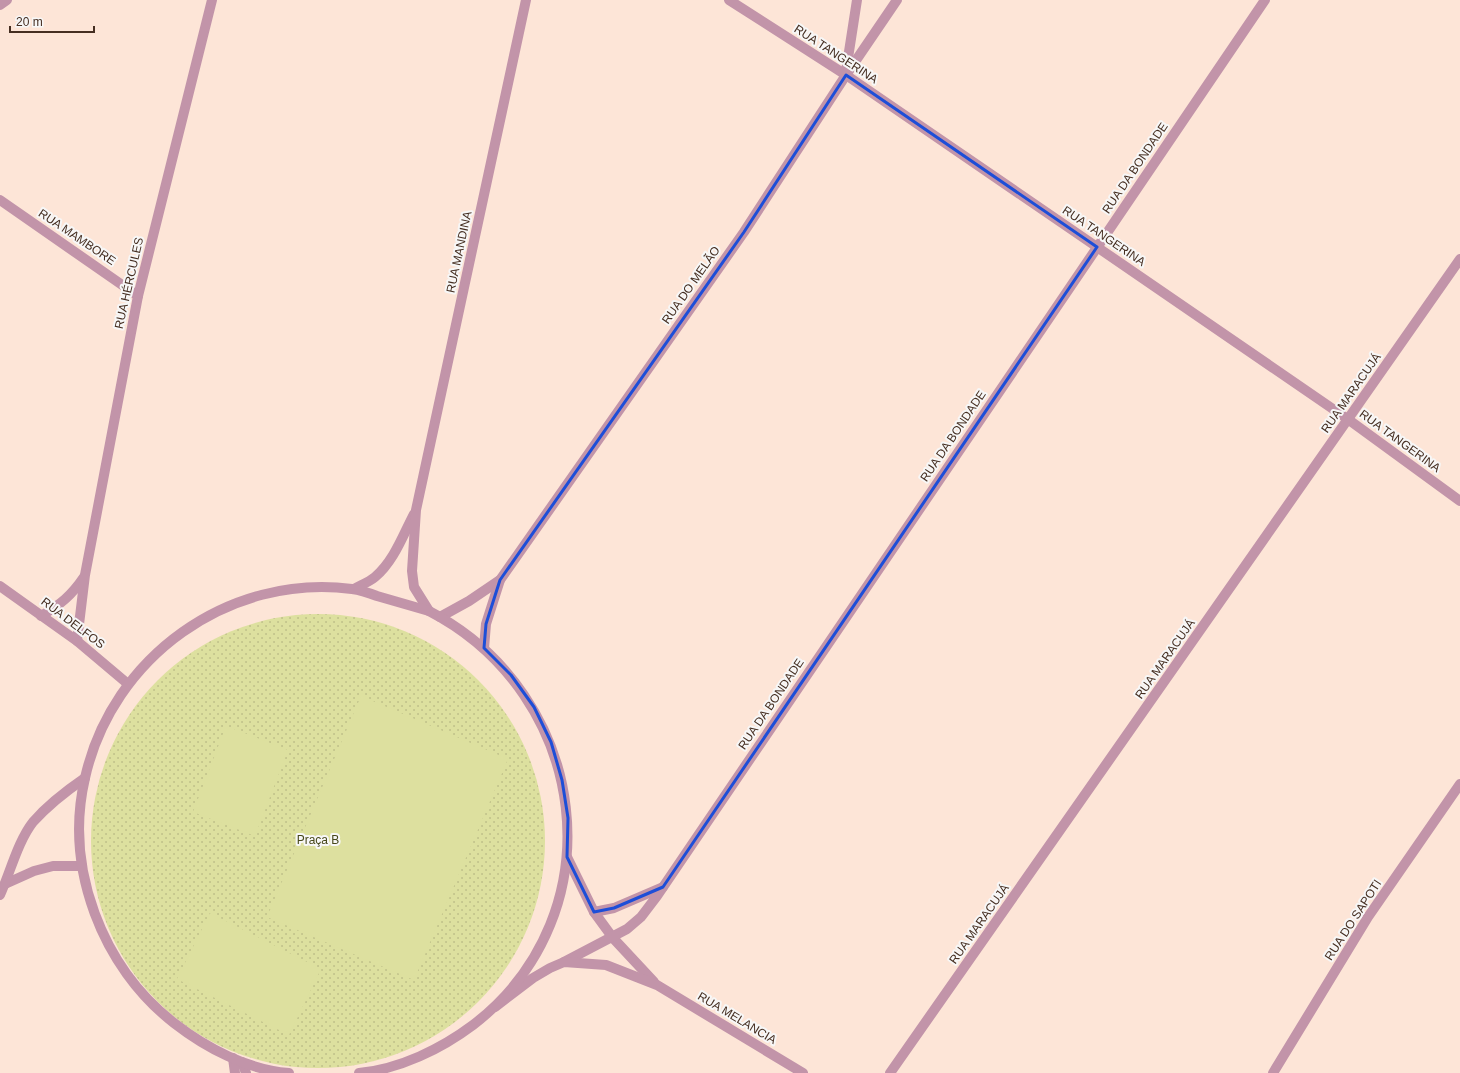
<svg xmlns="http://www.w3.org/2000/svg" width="1460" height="1073" font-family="Arial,sans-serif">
<defs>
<pattern id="grass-dots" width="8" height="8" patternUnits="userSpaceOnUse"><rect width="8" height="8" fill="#dde09f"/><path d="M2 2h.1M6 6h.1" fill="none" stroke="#bfc089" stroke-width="1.8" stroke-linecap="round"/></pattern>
</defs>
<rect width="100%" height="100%" fill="#fde5d7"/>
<!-- grass -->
<circle fill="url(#grass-dots)" cx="318" cy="841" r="227"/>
<!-- garden -->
<g fill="#dde09f">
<path d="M361,696l147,63 -94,221 -147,-63z"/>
<path d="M226,726l62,24 -33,86 -62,-24z"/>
<path d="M210,913l111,56 -32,66 -112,-56z"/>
</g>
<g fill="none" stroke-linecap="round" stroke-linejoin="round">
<!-- minor -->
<g stroke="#c294a9" stroke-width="10">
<path d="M729,0l117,75 251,172 252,173 111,81"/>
<path d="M0,5l7,-5"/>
<path d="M846,71l11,-71"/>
<path d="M0,200l138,96"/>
<path d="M0,586l77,55 51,43"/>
<path d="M41,616c20,-12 30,-20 43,-39"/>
<path d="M440,617l29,-16 31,-21"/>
<path d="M77,641l8,-66 53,-279 74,-296"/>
<path d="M484,648l2,-24 14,-44 244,-348 102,-157 51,-75"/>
<path d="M567,857l27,55 19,26 41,44"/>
<path d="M5,884l29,-13 19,-5h29"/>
<path d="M0,895c10,-22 18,-54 33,-73 15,-17 33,-31 52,-44"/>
<path d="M594,912l20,-4 49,-21"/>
<path d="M564,962l63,-33 14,-12 16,-21 608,-896"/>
<path d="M495,1007l38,-29 17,-10 14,-6 42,3 51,20 146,88"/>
<path d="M242,1062l4,11"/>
<path d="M890,1073l570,-814"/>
<path d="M1273,1073l95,-156 92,-133"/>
</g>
<!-- tertiary -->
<g stroke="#c294a9" stroke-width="10">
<path d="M354,589c7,-4 15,-7 21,-12 19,-16 28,-42 39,-63"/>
<path d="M429,611l-15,-24 -2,-16 4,-61 110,-510"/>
<path d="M233,1058l2,15"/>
<path d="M289,1073c-41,-3 -83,-25 -115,-50 -72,-56 -110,-155 -89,-245 27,-121 144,-205 267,-189 8,1 17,4 25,7 17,5 35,10 52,15 160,83 190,302 44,414 -32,24 -73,44 -114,48"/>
</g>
</g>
<!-- marked area -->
<path fill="none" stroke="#1d4ed8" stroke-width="3" stroke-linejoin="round" d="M846,75l251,172 -434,640 -49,21 -20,4 -27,-55 1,-39 -6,-38 -11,-38 -17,-35 -23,-32 -27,-27 2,-24 14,-44 244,-348z"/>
<g text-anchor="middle" stroke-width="4" stroke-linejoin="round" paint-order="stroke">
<!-- street labels -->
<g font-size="12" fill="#452e21" stroke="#f7f7f7">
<text transform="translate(836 54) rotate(33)" y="4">RUA TANGERINA</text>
<text transform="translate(1135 168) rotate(-56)" y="4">RUA DA BONDADE</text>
<text transform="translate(1104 236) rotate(34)" y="4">RUA TANGERINA</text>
<text transform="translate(77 237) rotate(34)" y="4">RUA MAMBORE</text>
<text transform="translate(459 252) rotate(-78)" y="4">RUA MANDINA</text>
<text transform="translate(129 283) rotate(-77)" y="4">RUA HÉRCULES</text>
<text transform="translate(691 285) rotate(-55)" y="4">RUA DO MELÃO</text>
<text transform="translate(1351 393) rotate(-55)" y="4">RUA MARACUJÁ</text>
<text transform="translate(953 436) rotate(-56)" y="4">RUA DA BONDADE</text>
<text transform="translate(1400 441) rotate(36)" y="4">RUA TANGERINA</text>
<text transform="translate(73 623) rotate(37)" y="4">RUA DELFOS</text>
<text transform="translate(1165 659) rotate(-55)" y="4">RUA MARACUJÁ</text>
<text transform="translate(771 704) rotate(-56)" y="4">RUA DA BONDADE</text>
<text transform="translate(1353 920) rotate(-57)" y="4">RUA DO SAPOTI</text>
<text transform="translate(979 924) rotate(-55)" y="4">RUA MARACUJÁ</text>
<text transform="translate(737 1018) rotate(31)" y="4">RUA MELANCIA</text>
</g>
<!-- park labels -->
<g font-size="12" fill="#47481a" stroke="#f7f7f7">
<text x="318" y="844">Praça B</text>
</g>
</g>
<!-- scale -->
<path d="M10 26v6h84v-6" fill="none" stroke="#452e21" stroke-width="2"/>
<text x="16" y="26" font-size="12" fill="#452e21" stroke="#f7f7f7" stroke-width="3" paint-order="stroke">20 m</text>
</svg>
